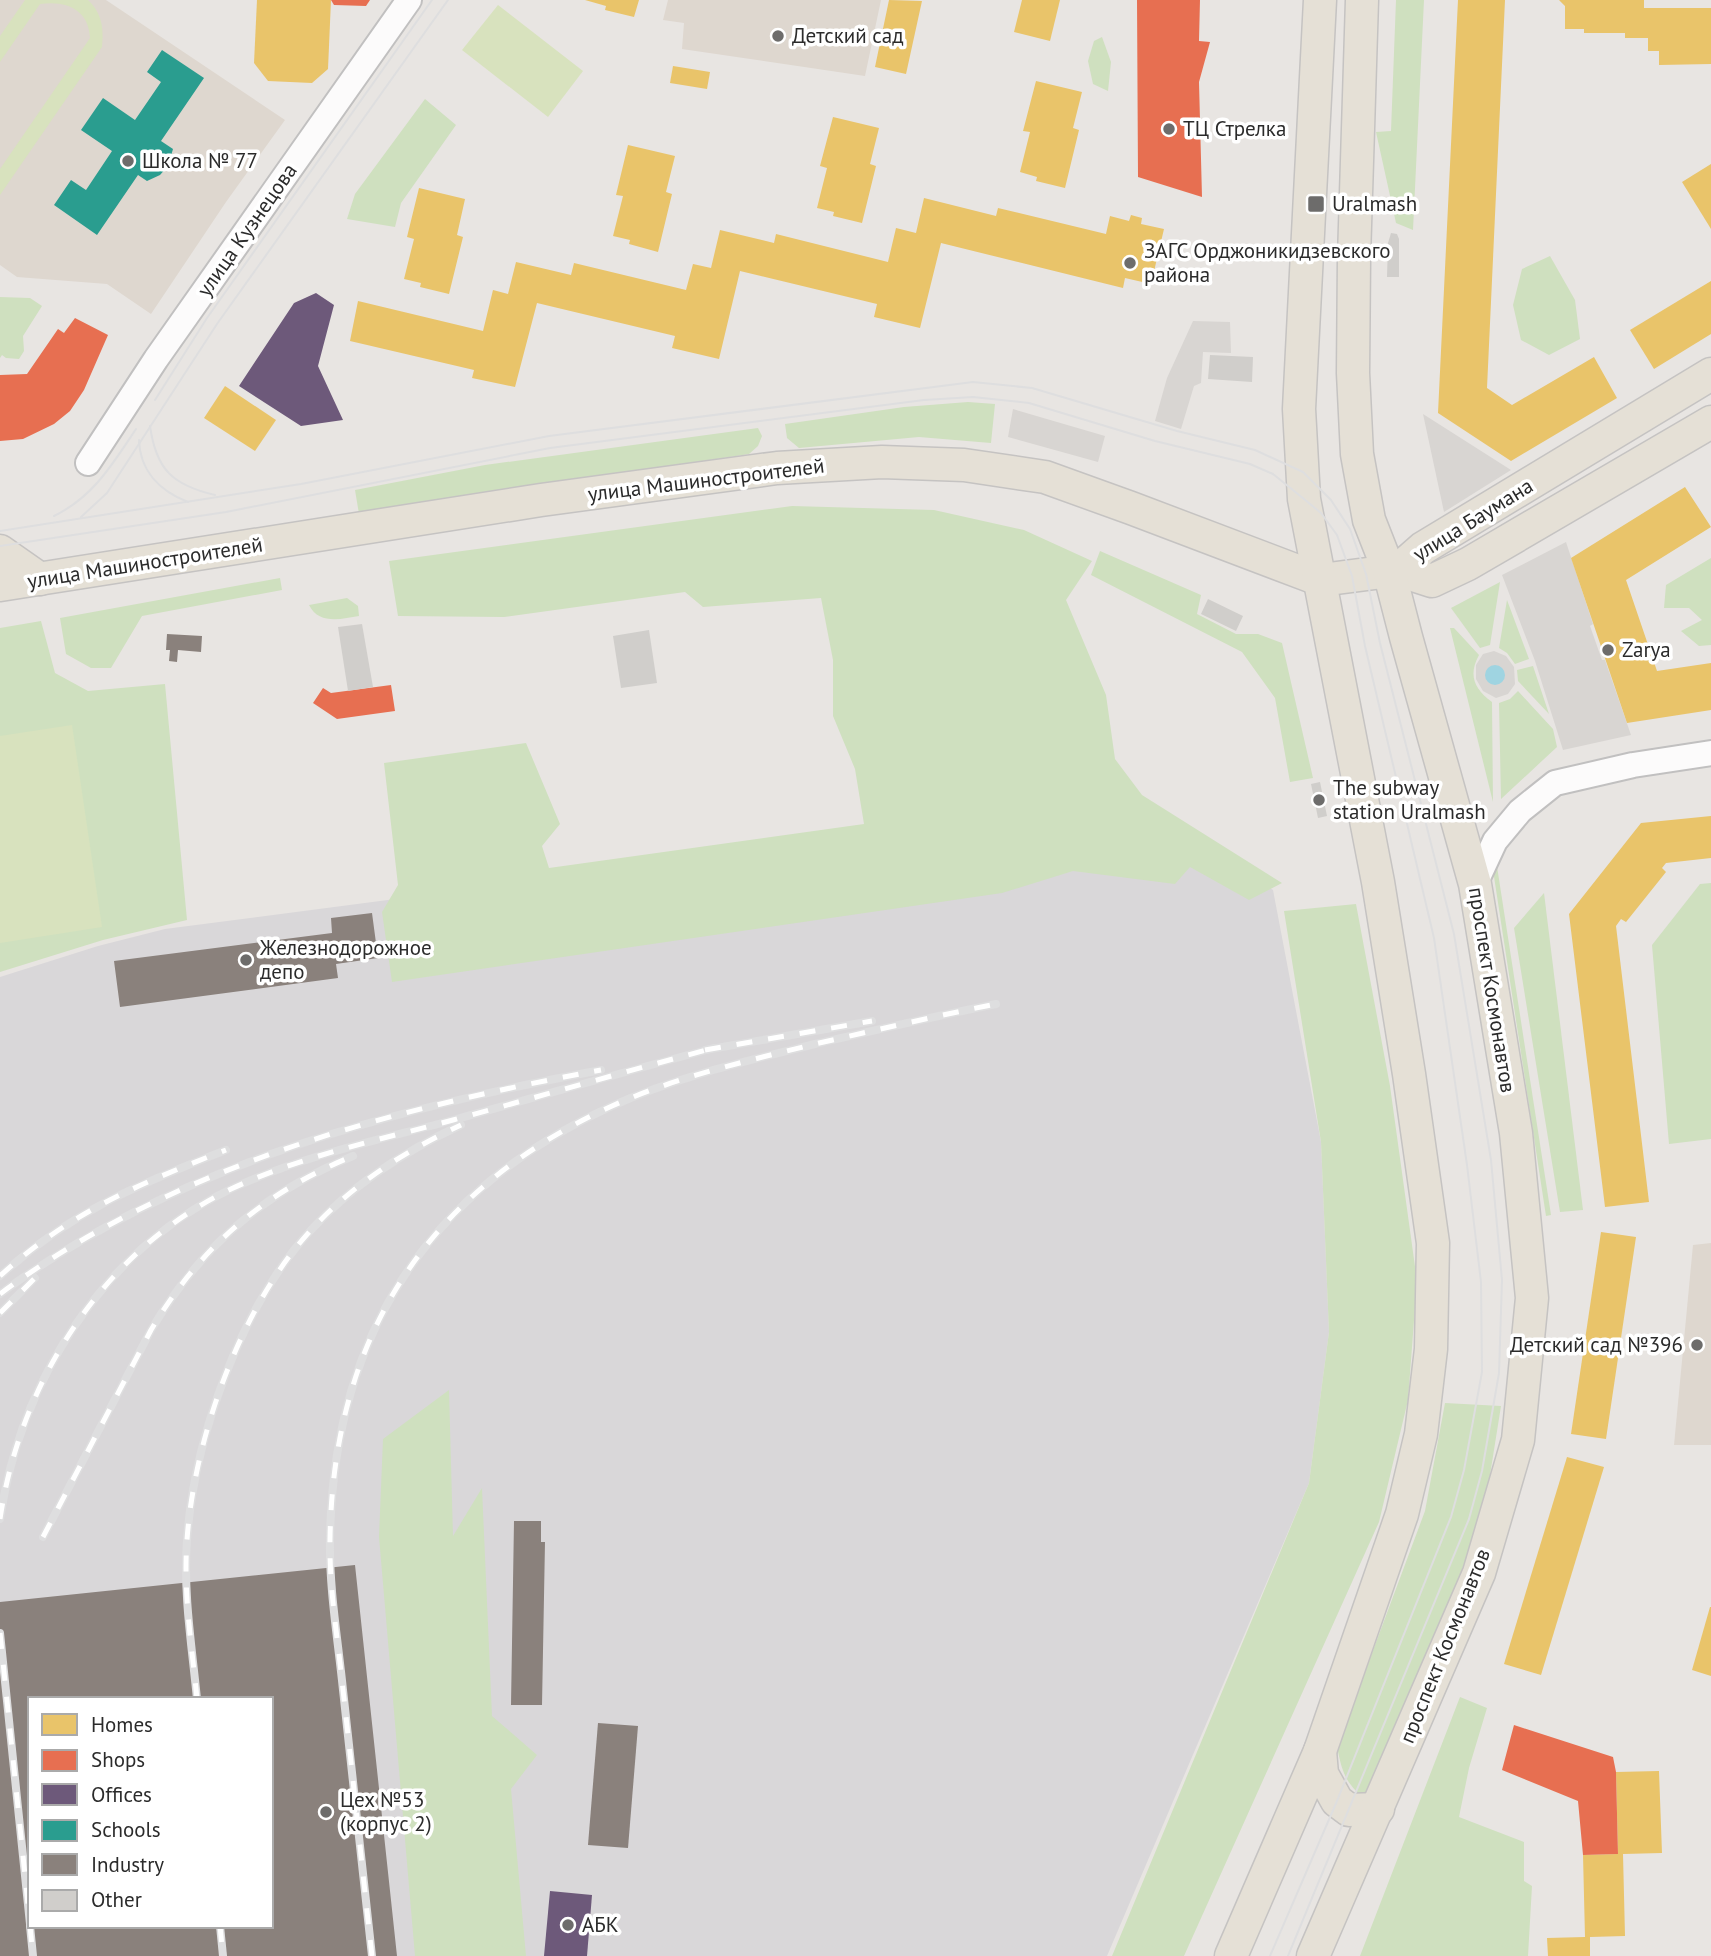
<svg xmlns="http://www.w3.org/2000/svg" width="1711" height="1956" font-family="'PT Sans',sans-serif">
<rect width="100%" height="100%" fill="#e8e5e2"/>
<!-- industrial -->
<path fill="#d9d7d9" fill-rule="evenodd" d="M1140,802l133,88 48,252 8,190 -20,151 -202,473h-1107v-979l98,-31 67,-17zM30,1699h241v227h-241z"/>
<!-- education -->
<g fill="#ded7cf">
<path d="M0,0h106l179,120 -59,82 -75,112 -44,-30 -90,-7 -17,-12z"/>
<path d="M668,0h213l-16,76 -183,-27 2,-26 -21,-3z"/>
<path d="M1711,1243v202h-37l19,-200z"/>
</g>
<!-- green -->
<g fill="#cfe0bf">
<path d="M1396,0h28l-11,230 -17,-7 -20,-91 15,-1z"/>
<path d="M1102,37l9,25 -3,29 -15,-7 -5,-23 6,-20z"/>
<path d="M425,99l31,26 -55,78 -6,24 -48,-8 8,-25z"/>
<path d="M1550,256l25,44 5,39 -31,16 -28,-15 -8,-35 9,-36z"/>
<path d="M0,297l30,1 12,8 -19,30 1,15 -5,8 -13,-1 -4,-3 -2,3z"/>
<path d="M968,402l27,2 -4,39 -72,-6 -120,11 -12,-10 -2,-14 119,-17z"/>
<path d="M758,428l4,8 -4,10 -9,8 -390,60 -4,-24 130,-25z"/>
<path d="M792,506l142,4 90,20 68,31 -26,39 40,95 9,64 27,36 140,88 -33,17 -59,-33 -15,17 -102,-13 -71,22 -610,89 -10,-70 16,-27 -14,-122 142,-20 34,81 -18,22 7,22 315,-44 -9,-55 -22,-53v-56l-12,-62 -118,9 -18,-15 -181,25 -106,-1 -9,-55z"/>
<path d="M1100,551l101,44 -4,19 39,20h22l24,9 31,135 -23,4 -15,-84 -33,-46 -151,-77z"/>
<path d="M1711,558v87l-12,1 -18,-15 21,-11 -13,-12h-25l2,-23z"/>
<path d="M280,578l2,12 -140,26 -31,52h-20l-25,-14 -6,-36z"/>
<path d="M1500,582l-10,63 -10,3 -29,-40z"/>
<path d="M347,598l11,8 1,10c-18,3 -40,9 -50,-11z"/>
<path d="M1507,600l22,59 -14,5 -8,-11 -8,-5z"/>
<path d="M41,621l14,52 33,18 77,-7 22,236 -84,20 -103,32v-344z"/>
<path d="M1450,628h4l25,27c-11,20 -5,34 13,47l1,100z"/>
<path d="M1533,666l16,48 -31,-33 -1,-11z"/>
<path d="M1518,691l35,38 4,18 -56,52 -2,-96 11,-4z"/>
<path d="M1496,860l55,355 -5,1 -53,-346z"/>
<path d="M1711,883v256l-42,5 -17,-199 48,-61z"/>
<path d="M1544,893l39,317 -23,2 -46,-284z"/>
<path d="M1356,904l34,182 27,195 -9,119 -29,122 -195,434h-72l197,-473 20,-151 -8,-190 -37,-231z"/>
<path d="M449,1390l4,146 29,-48 10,228 45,39 -26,34 15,167h-111l-36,-419 4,-98z"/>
<path d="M1445,1403l56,3 -11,69 -19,71 -96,247 -10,6c-20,-16 -23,-28 -28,-52l88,-236z"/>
<path d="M1460,1697l27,11 -18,60 -10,49 65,25v39l8,5 -4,70h-168z"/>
</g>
<!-- pitch -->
<g fill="#d8e2be">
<path d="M25,0h63c14,13 16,29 14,47l-102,148v-26l90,-131c-1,-28 -23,-38 -50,-34l-40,58v-26z"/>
<path d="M498,5l85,66 -35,46 -86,-67z"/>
<path d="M72,725l30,202 -102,16v-207z"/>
</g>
<!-- plaza -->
<g fill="#d8d5d2">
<path d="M1193,321l37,1 1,31 -28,-1 -2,31 -7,3 -13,43 -26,-8 12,-43z"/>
<path d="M1013,409l92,27 -7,26 -90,-25z"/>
<path d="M1423,414l88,56 -67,42z"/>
<path d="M1566,542l27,82 -3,2 12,34h3l26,75 -68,15 -28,-89 -33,-86z"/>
<path d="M1494,651l12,5 8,11 1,17 -7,10 -12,4 -13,-7 -7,-12v-14l7,-11z"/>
</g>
<!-- water -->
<circle fill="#9fd4e1" cx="1495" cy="675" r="10"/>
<!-- homes -->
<g fill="#e9c46a">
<path d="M257,0h74l-3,69 -16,14 -44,-2 -14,-18z"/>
<path d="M585,0h54l-5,17 -29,-7 1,-4z"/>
<path d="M889,0l33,1 -16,73 -31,-7z"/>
<path d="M1022,0h38l-10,41 -36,-9z"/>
<path d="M1458,0h47l-18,388 25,17 82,-48 23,41 -106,63 -73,-48z"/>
<path d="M1559,0h85v8h67v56l-52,1v-14h-11v-13h-23v-5h-41v-4h-19v-23z"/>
<path d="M673,66l37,6 -3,17 -37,-6z"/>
<path d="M1036,81l46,11 -9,36 6,2 -14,58 -29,-7 1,-4 -17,-5 10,-40 -7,-1z"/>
<path d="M833,117l46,11 -9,36 6,2 -14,57 -29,-7 1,-4 -17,-4 10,-40 -7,-2z"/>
<path d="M628,145l47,11 -9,36 6,2 -14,58 -29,-8 1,-4 -17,-4 10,-40 -7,-1z"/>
<path d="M1711,164v65l-29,-47z"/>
<path d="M419,188l46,11 -8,36 6,2 -14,57 -29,-7 1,-4 -17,-4 10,-40 -7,-2z"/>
<path d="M924,198l72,18 2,-8 108,26 4,-18 19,5 2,-6 11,3 -1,6 23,5 -13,55 -26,-6 -2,10 -182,-45 -21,85 -46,-11 3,-13 -137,-33 -21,88 -47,-11 3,-12 -138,-33 -22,84 -43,-9 2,-8 -124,-29 8,-40 125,30 10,-41 15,4 8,-32 55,13 3,-12 112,27 7,-26 18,4 9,-38 54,13 2,-9 112,28 8,-34 20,5z"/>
<path d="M1711,281v53l-57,35 -24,-39z"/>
<path d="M225,386l51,34 -21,31 -51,-33z"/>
<path d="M1685,487l26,40 -85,53 31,91 54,-8v47l-84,13 -56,-165z"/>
<path d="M1711,816v42l-45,5 -4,5 4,4 -40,50 -5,-3 -5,7 33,276 -44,5 -36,-293 72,-91z"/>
<path d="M1601,1232l35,5 -30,202 -35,-5z"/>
<path d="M1567,1457l37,10 -63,208 -37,-11z"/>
<path d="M1710,1607h1v69l-19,-6z"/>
<path d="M1659,1771l3,82 -39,1 2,82 -35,1v19h-42l-1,-18 38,-1 -2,-82 35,-1 -2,-82z"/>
</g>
<!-- shops -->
<g fill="#e76f51">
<path d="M331,0h39l-4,6 -32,-1z"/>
<path d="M1137,0h63l-1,41 11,1 -11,40 3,115 -64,-20z"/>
<path d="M75,318l33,17 -24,55 -14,21 -16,13 -31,15 -23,2v-66l27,-1 31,-45 6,4z"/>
<path d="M391,685l4,26 -58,8 -24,-16 10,-15 8,5z"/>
<path d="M1514,1725l99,32 3,15 2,82 -35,1 -5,-54 -76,-31z"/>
</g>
<!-- offices -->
<g fill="#6d597a">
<path d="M316,293l18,12 -16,61 25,54 -42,6 -62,-40 55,-83z"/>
<path d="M550,1891l42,4 -5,61h-43z"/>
</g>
<!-- schools -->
<path fill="#2a9d8f" d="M162,50l42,28 -43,63 12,8 -5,17 -8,9 -13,6 -9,-6 -41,60 -43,-30 17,-25 15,10 26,-39 -31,-21 22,-32 32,22 26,-38 -14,-10z"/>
<!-- industry -->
<g fill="#8a817c" fill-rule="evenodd">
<path d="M167,634l35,2 -1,16 -23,-2 -1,12 -8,-1 1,-11h-4z"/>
<path d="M372,913l6,45 -42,6 2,14 -218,29 -6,-46 218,-28 -1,-15z"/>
<path d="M514,1521h27v21h4l-3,163h-31z"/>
<path d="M355,1565l42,391h-397v-354zM30,1699h241v227h-241z"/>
<path d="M598,1723l40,3 -10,122 -40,-3z"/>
</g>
<!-- building -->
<g fill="#d0cecb">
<path d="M1391,233l6,1 2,5v38h-12l1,-34z"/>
<path d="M1210,355l43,2 -1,25 -44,-3z"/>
<path d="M1208,599l35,17 -7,15 -35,-17z"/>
<path d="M362,624l11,63 -25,4 -10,-64z"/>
<path d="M649,630l8,53 -36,5 -8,-52z"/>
<path d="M1320,782l7,34 -9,2 -7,-34z"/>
</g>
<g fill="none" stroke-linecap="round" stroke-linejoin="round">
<!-- minor casing -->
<g stroke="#c1c0c0" stroke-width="28">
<g id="minor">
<path d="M88,463l68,-104 253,-359"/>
<path d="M1475,884l20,-43 25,-30 35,-28 78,-18 78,-12"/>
</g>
</g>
<!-- major casing -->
<g stroke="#c5c3c2" stroke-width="35">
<g id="major">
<path d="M0,551l40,28"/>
<path d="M1398,570l25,-22 288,-174"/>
<path d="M0,585l541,-85 236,-32 105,-6 82,3 81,12 86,31 190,72 77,-10 34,11 36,-17 243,-142"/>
<path d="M1320,1751l2,23 15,27 12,9 29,-1"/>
<path d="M1231,1956l89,-205 82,-237 19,-80 10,-85 2,-106 -24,-169 -31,-192 -74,-383 -5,-90 21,-409"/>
<path d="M1313,1956l166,-383 39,-133 14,-142 -16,-165 -41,-249 -69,-247 -17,-66 -20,-51 -12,-66 -4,-81 1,-115 8,-258"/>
</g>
</g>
<!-- minor -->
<use href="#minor" stroke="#fcfbfb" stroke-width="24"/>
<!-- major -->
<use href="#major" stroke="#e5e0d6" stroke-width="32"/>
<!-- tram -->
<g stroke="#dededf" stroke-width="2">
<path d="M155,400l52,-82 225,-318"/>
<path d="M150,426c6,43 22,59 65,69"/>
<path d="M139,440c1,31 21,51 49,62"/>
<path d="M54,516c39,-19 58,-51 82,-87"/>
<path d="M81,517l26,-24 110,-169 231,-324"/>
<path d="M0,531l301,-47 248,-48 424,-54 59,6 145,43 78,19 48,22 28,28 19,29 16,45 14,69 74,291 37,226 11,120 -3,93 -17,98 -13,48 -181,437"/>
<path d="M0,546l226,-34 324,-64 374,-48 49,-3 56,6 126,38 95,23 23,10 31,25 17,14 16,22 15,41 13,70 69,292 33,227 14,117 1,90 -18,98 -13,47 -114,284 -67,155"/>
</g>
<!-- rail casing -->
<g stroke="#dededf" stroke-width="8">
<g id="rail">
<path d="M705,1050l167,-29"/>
<path d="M0,1276c70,-64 139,-92 226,-126"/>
<path d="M0,1294c174,-129 392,-185 601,-224"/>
<path d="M0,1313l35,-35"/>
<path d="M0,1519c20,-137 103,-269 231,-330 70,-33 148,-49 222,-69 88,-24 174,-49 261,-72"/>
<path d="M43,1537l108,-207c50,-84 112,-137 202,-174"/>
<path d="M0,1633l30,291"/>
<path d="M197,1699c-5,-52 -14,-106 -10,-159 7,-102 54,-234 124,-310 42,-46 94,-79 150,-105"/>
<path d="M30,1926l3,30"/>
<path d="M220,1926l3,30"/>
<path d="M372,1956c-10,-89 -19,-178 -29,-266 -5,-50 -14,-101 -13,-151 3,-202 97,-349 282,-433 64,-29 135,-45 203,-62 61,-14 121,-28 181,-40"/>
</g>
</g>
<!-- rail -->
<use href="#rail" stroke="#fff" stroke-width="5" stroke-dasharray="16" stroke-linecap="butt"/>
</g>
<!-- markers -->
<g fill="#6d6c6b" stroke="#fff" stroke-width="2.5">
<circle cx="778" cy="36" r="7"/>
<circle cx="1169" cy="129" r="7"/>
<circle cx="128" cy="161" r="7"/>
<rect x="1307" y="195" width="18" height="18" rx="3.5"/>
<circle cx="1130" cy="263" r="7"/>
<circle cx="1608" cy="650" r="7"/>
<circle cx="1319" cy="800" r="7"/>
<circle cx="246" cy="960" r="7"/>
<circle cx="1697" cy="1345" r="7"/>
<circle cx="326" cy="1812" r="7"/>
<circle cx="568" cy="1925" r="7"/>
</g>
<g text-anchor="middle" stroke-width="7" stroke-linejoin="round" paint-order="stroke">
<!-- poi labels -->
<g font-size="21" fill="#2b2b2b" stroke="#fff" text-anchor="start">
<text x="792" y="43">Детский сад</text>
<text x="1183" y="136">ТЦ Стрелка</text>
<text x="142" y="168">Школа № 77</text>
<text x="1332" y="211">Uralmash</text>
<text x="1144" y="258">ЗАГС Орджоникидзевского<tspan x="1144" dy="24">района</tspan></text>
<text x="1622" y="657">Zarya</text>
<text x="1333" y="795">The subway<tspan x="1333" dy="24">station Uralmash</tspan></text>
<text x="260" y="955">Железнодорожное<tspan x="260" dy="24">депо</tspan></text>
<text x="1683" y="1352" text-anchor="end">Детский сад №396</text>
<text x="340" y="1807">Цех №53<tspan x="340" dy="24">(корпус 2)</tspan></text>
<text x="582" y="1932">АБК</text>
</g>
<!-- street labels -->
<g font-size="21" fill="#2b2b2b" stroke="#fff">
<text transform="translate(247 230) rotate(-55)" y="7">улица Кузнецова</text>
<text transform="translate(706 480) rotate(-7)" y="7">улица Машиностроителей</text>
<text transform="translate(1473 520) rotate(-32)" y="7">улица Баумана</text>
<text transform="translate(145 563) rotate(-9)" y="7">улица Машиностроителей</text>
<text transform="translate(1492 990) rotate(81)" y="7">проспект Космонавтов</text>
<text transform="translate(1445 1646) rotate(-68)" y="7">проспект Космонавтов</text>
</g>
</g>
<!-- legend -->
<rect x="28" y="1697" width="245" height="231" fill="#ffffff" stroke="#aaaaaa" stroke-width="2"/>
<rect x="42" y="1714" width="35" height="21" fill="#e9c46a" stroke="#aaaaaa" stroke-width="2"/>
<text x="91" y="1732" font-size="21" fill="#2b2b2b">Homes</text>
<rect x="42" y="1750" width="35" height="21" fill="#e76f51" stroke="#aaaaaa" stroke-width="2"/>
<text x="91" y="1767" font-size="21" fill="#2b2b2b">Shops</text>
<rect x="42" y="1784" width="35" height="21" fill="#6d597a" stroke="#aaaaaa" stroke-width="2"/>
<text x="91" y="1802" font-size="21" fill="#2b2b2b">Offices</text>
<rect x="42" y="1820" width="35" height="21" fill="#2a9d8f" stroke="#aaaaaa" stroke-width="2"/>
<text x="91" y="1837" font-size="21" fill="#2b2b2b">Schools</text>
<rect x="42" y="1854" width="35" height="21" fill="#8a817c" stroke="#aaaaaa" stroke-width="2"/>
<text x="91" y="1872" font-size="21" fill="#2b2b2b">Industry</text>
<rect x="42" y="1890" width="35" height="21" fill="#d0cecb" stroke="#aaaaaa" stroke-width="2"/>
<text x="91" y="1907" font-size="21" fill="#2b2b2b">Other</text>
</svg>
